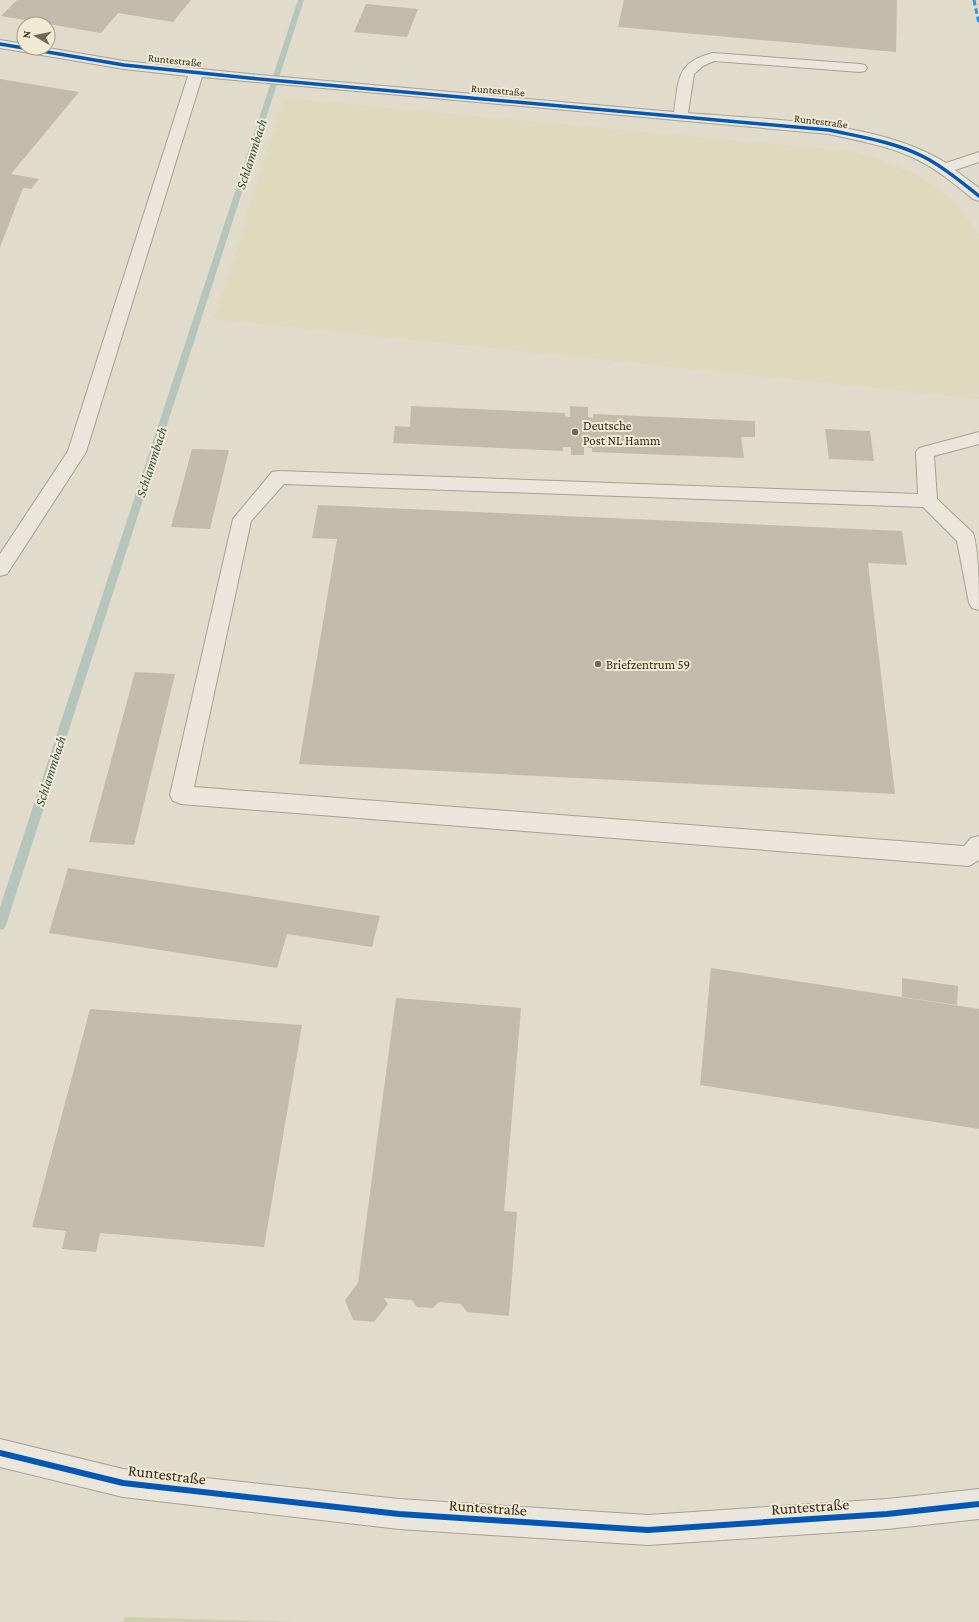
<svg xmlns="http://www.w3.org/2000/svg" width="979" height="1622" font-family="'Crimson Pro',serif">
<rect width="100%" height="100%" fill="#e1dbcb"/>
<!-- farmland -->
<path fill="#dfd9bd" d="M284,98l574,54 58,22 37,26 26,35v164l-765,-80z"/>
<!-- green -->
<path fill="#cecfaf" d="M125,1617l171,5h-173z"/>
<g fill="none" stroke-linecap="round" stroke-linejoin="round">
<!-- stream -->
<path fill="#b6c5bc" fill-rule="evenodd" d="M298,0h6l-298,925 -2,4 -4,1v-23z"/>
</g>
<!-- building -->
<g fill="#c4baac">
<path d="M17,0h174l-18,22 -55,-9 -17,20 -100,-17z"/>
<path d="M624,0h273l-1,52 -278,-25z"/>
<path d="M366,4l52,5 -11,28 -53,-5z"/>
<path d="M0,79l79,13 -68,82 28,5 -8,10 -8,-1 -23,59z"/>
<path d="M411,406l154,7v3l5,1v-11l18,1v10l5,1v-4l162,7v16h-14l3,21 -152,-6v-4l-8,-1v8h-13v-8h-8v4l-170,-8 2,-17 15,1z"/>
<path d="M825,429l45,2 4,30 -45,-2z"/>
<path d="M192,449l37,1 -19,79 -39,-2z"/>
<path d="M318,505l584,26 5,34 -39,-2 27,231 -596,-30 38,-225 -25,-1z"/>
<path d="M135,672l40,2 -41,171 -45,-3z"/>
<path d="M68,868l228,35 84,13 -8,31 -85,-13 -10,34 -228,-35z"/>
<path d="M711,968l268,41v120l-279,-44z"/>
<path d="M902,978l56,8 -1,19 -55,-8z"/>
<path d="M396,998l125,10 -17,203 13,1 -8,104 -42,-4 -6,-8 -22,-2 -6,6 -16,-1 -5,-7 -28,-2 4,6 -14,18 -21,-2 -8,-20 13,-17z"/>
<path d="M90,1009l212,16 -38,222 -164,-14 -4,19 -34,-3 4,-18 -34,-4z"/>
</g>
<g fill="none" stroke-linecap="round" stroke-linejoin="round">
<!-- minor casing -->
<g stroke="#a6a094" stroke-width="2">
<g id="minor">
<path d="M0,40l24,4v4h24l76,13 125,13 425,38c5,-33 2,-50 39,-59l147,11 5,1 2,3 -2,3 -5,1 -146,-11 -11,5 -9,8 -6,39c79,7 190,7 258,50l33,-11v10l-24,8 24,18v13l-6,-2c-17,-14 -35,-29 -55,-39 -27,-14 -59,-19 -89,-26l-627,-57 -116,375 -79,122 -7,2v-22l68,-103 120,-375 -64,-7 -124,-21z"/>
<path d="M979,432v12l-45,12 3,43 36,34c6,19 6,55 6,77l-7,-2 -3,-5 -12,-62 -34,-34 -639,-23 -33,37 -57,266 770,59 7,-8 8,-2v24l-10,6 -788,-62 -8,-3 -3,-6 63,-276 39,-47 7,-1 639,23 -2,-42 3,-4z"/>
<path d="M0,1439l123,30 276,30 249,16 239,-16 92,-10v30l-92,10 -239,16 -249,-16 -276,-32 -123,-30z"/>
</g>
</g>
<!-- minor -->
<use href="#minor" fill="#eae6dc" fill-rule="evenodd"/>
<!-- quiet -->
<path stroke="#3d96d5" stroke-width="3" stroke-dasharray="5.5 3" stroke-linecap="butt" d="M974,0l5,24"/>
<!-- cycleway-far1 casing -->
<g stroke="#f1e9d1" stroke-width="5.5">
<path id="cycleway-far1" d="M0,44l124,21 125,13 580,52c32,7 66,12 95,27 20,10 37,25 55,39"/>
</g>
<!-- cycleway casing -->
<g stroke="#f1e9d1" stroke-width="8">
<path id="cycleway" d="M0,1453l123,30 276,31 249,16 239,-16 92,-10"/>
</g>
<!-- cycleway-far1 -->
<use href="#cycleway-far1" stroke="#0057b8" stroke-width="3.5"/>
<!-- cycleway -->
<use href="#cycleway" stroke="#0057b8" stroke-width="6"/>
</g>
<!-- markers -->
<g fill="#70675b" stroke="#f1e9d1" stroke-width="1.5">
<circle cx="575" cy="432" r="4"/>
<circle cx="598" cy="664" r="4"/>
</g>
<g text-anchor="middle" stroke-width="4" stroke-linejoin="round" paint-order="stroke">
<!-- far-street labels -->
<g font-size="11" fill="#33291e" stroke="#f1e9d1">
<text transform="translate(175 60) rotate(6)" y="4">Runtestraße</text>
<text transform="translate(498 90) rotate(5)" y="4">Runtestraße</text>
<text transform="translate(821 121) rotate(7)" y="4">Runtestraße</text>
</g>
<!-- poi labels -->
<g font-size="13" fill="#33291e" stroke="#f1e9d1" text-anchor="start">
<text x="583" y="430">Deutsche<tspan x="583" dy="15">Post NL Hamm</tspan></text>
<text x="606" y="669">Briefzentrum 59</text>
</g>
<!-- water labels -->
<g font-size="14" font-style="italic" fill="#2f5150" stroke="#f1e9d1">
<text transform="translate(251 154) rotate(-72)" y="5">Schlammbach</text>
<text transform="translate(151 462) rotate(-72)" y="5">Schlammbach</text>
<text transform="translate(50 771) rotate(-72)" y="5">Schlammbach</text>
</g>
<!-- near-street labels -->
<g font-size="16" fill="#33291e" stroke="#f1e9d1">
<text transform="translate(167 1474) rotate(7)" y="6">Runtestraße</text>
<text transform="translate(810 1506) rotate(-4)" y="6">Runtestraße</text>
<text transform="translate(488 1507) rotate(4)" y="6">Runtestraße</text>
</g>
</g>
<!-- north arrow -->
<g transform="translate(36 36) rotate(279)"><circle r="19" fill="#f1e9d1" stroke="#a59c89"/>
<path d="M0-3L7 15L0 10L-7 15Z" fill="#70675b"/>
<text y="-6" font-size="11" font-weight="bold" text-anchor="middle" fill="#33291e">N</text>
</g>
</svg>
